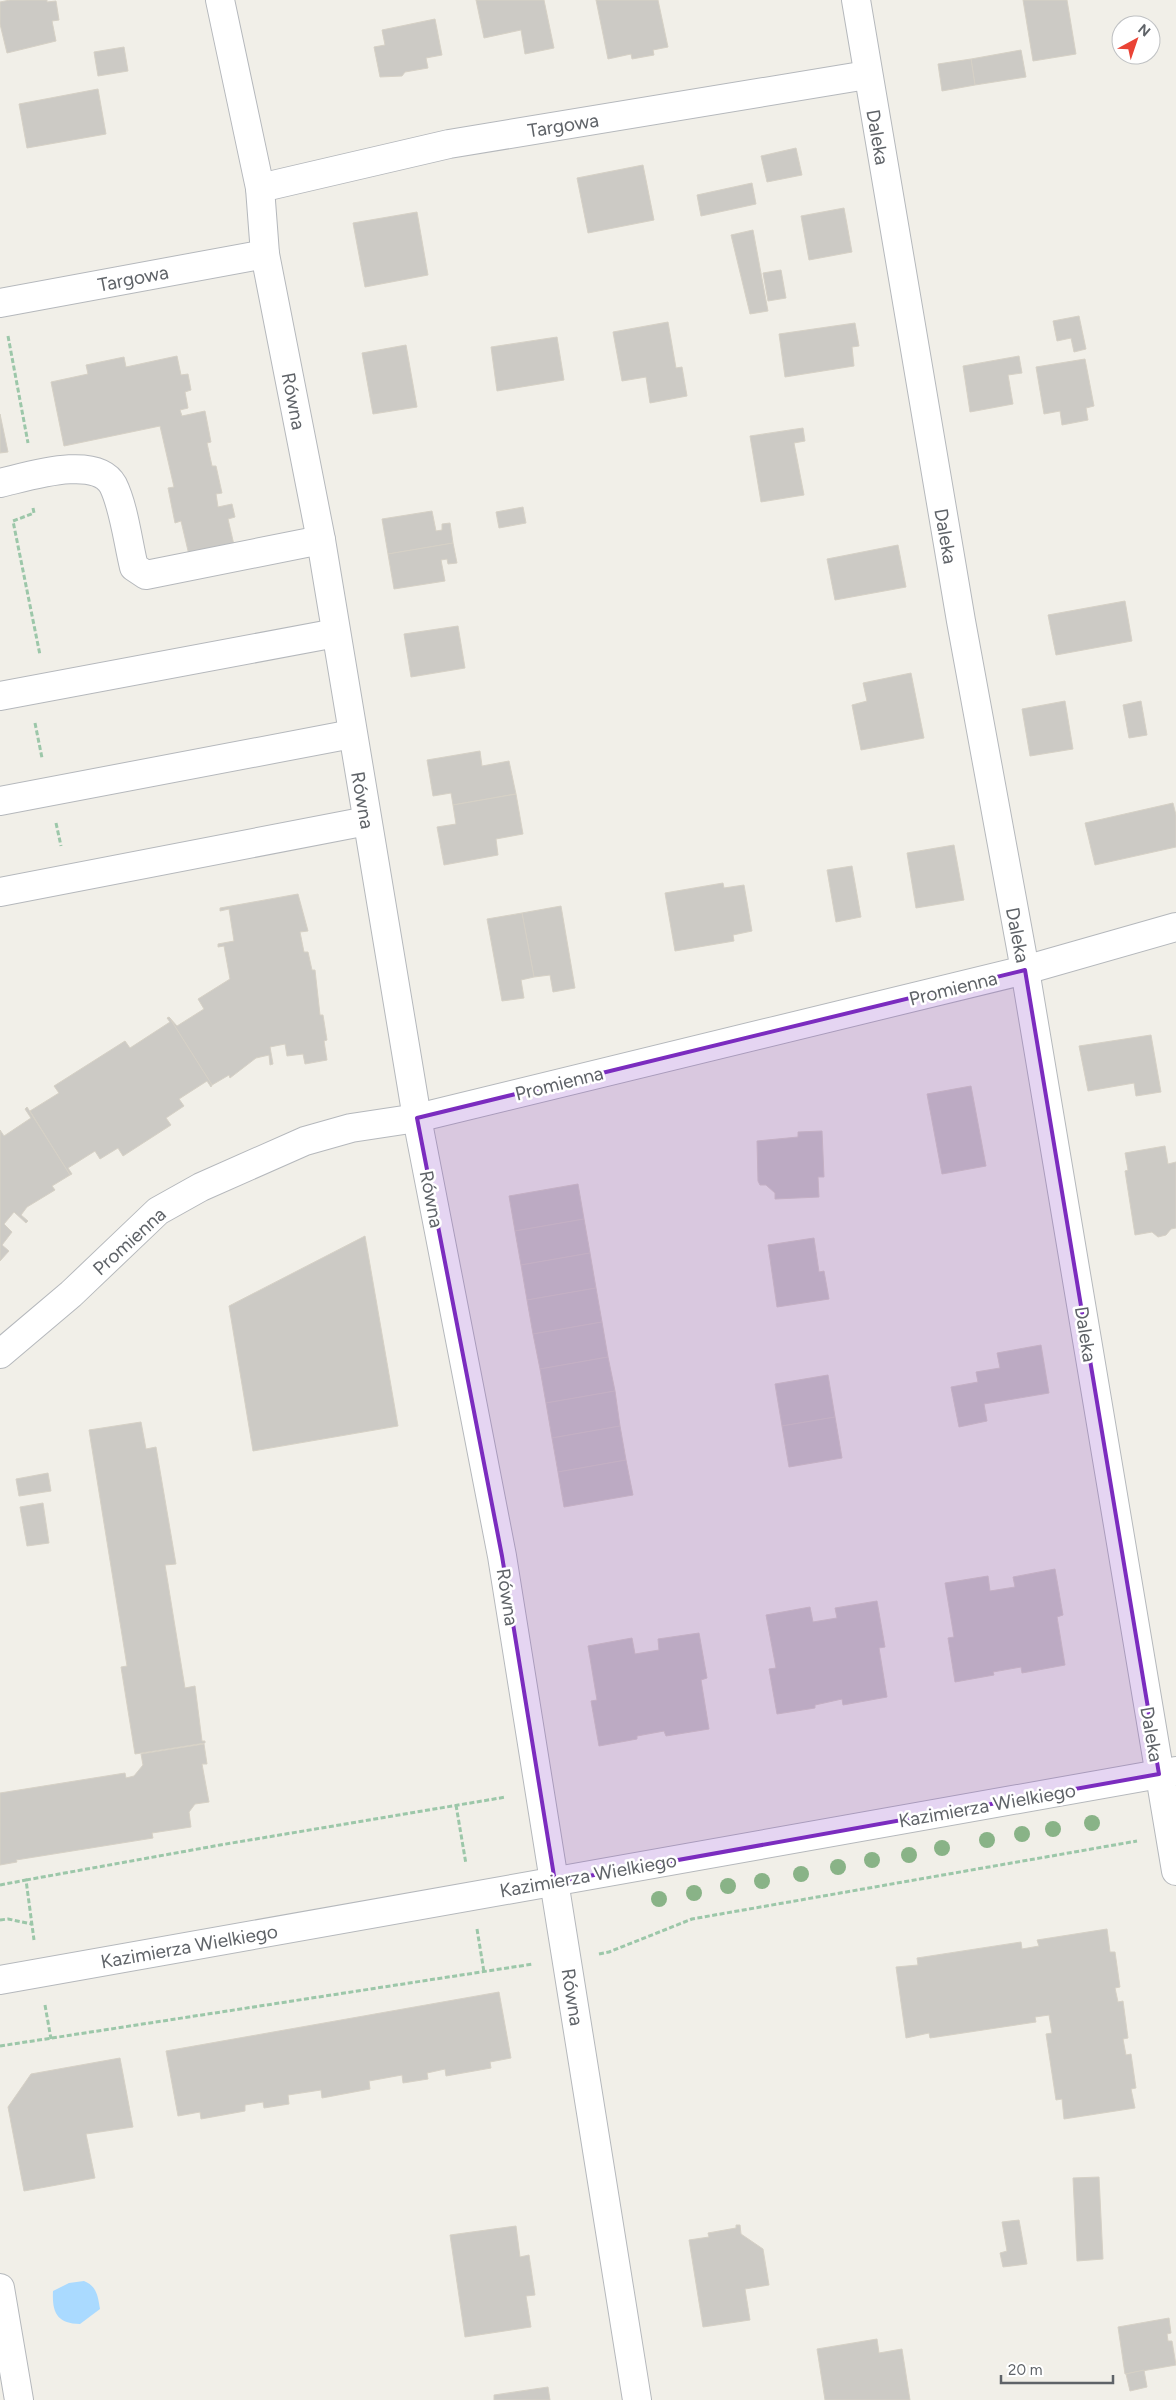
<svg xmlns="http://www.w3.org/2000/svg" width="1176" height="2400" font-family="Figtree,sans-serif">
<rect width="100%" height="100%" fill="#f1efe8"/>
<!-- water -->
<path fill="#aadaff" d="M84,2281c13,5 14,16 16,28l-20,15c-23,-1 -28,-11 -27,-33l16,-8z"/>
<!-- building -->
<g fill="#cccac5" stroke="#d6d1c6">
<path d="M10,0h37v2l9,-1 3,19 -7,1 4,20 -49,12 -7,-29v-22z"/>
<path d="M476,0h68l10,48 -29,6 -4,-24 -37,8z"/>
<path d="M596,0h62l10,47 -15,3 1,5 -22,4 -1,-5 -23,5z"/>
<path d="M1023,0h44l9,54 -43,7z"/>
<path d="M435,19l7,36 -16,3 2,10 -23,4 -3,4 -22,1 -6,-30 11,-2 -3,-15z"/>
<path d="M124,47l4,24 -30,5 -4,-24z"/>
<path d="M1021,50l5,27 -51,8 -4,-26z"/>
<path d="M971,59l4,26 -33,6 -4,-27z"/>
<path d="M98,89l8,45 -79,14 -8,-44z"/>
<path d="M796,148l6,27 -35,7 -6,-26z"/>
<path d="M643,165l11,55 -66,13 -11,-55z"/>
<path d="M752,183l4,21 -55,12 -4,-21z"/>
<path d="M844,208l8,44 -43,8 -8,-44z"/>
<path d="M417,212l11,63 -63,12 -12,-64z"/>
<path d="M753,230l15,81 -18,3 -19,-79z"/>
<path d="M781,270l5,28 -18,3 -5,-28z"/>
<path d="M1079,316l7,33 -12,3 -3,-14 -14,3 -4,-20z"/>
<path d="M668,322l8,46 6,-1 5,29 -37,7 -4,-26 -24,4 -9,-49z"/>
<path d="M855,323l4,23 -7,1 2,19 -69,11 -6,-43z"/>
<path d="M557,337l7,43 -67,11 -6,-44z"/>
<path d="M406,345l11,62 -44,7 -11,-61z"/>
<path d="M177,356l4,19 7,-1 3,16 -6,2 3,16 -8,2 2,6 23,-5 6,31 -4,1 5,23h4l6,27 -6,1 2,13 14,-3 3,13 -7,2 6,26 -45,10 -8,-34 -6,2 -7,-35 6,-1 -14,-61 -96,20 -13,-64 37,-8 -2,-9 38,-8 2,10z"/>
<path d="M1019,356l3,17 -14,2 5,29 -43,8 -7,-46z"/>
<path d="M1085,359l9,47 -8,2 2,12 -26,5 -2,-14 -16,3 -8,-47z"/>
<path d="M0,414l8,38 -8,1z"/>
<path d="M803,428l2,13 -11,2 10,52 -43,7 -11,-66z"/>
<path d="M523,507l3,16 -27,5 -3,-16z"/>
<path d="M432,511l4,20 6,-1v-6l8,-1 3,20 -65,11 -6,-35z"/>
<path d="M453,543l4,20 -9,1 -1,-5 -6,1 4,21 -51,8 -6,-35z"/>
<path d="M898,545l8,42 -71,13 -8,-41z"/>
<path d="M1125,601l7,40 -76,14 -8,-40z"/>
<path d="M458,626l7,42 -54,9 -7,-43z"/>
<path d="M911,673l13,65 -63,12 -9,-45 15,-4 -4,-18z"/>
<path d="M1065,701l8,48 -43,7 -8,-47z"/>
<path d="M1141,701l6,34 -18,3 -6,-33z"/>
<path d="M480,751l2,15 27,-5 7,33 -63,11 -2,-12 -18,3 -6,-36z"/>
<path d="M516,794l7,40 -27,5 2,16 -54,10 -7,-38 19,-3 -3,-19z"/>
<path d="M1173,803l3,12v32l-81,18 -10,-42z"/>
<path d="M954,845l10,55 -48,8 -9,-55z"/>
<path d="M852,866l9,51 -25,5 -9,-52z"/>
<path d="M723,883l1,5 20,-3 8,46 -19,4 1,6 -59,10 -10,-58z"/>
<path d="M298,894l10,37 -8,1 4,20h4l4,18h3l5,45h3l4,25 -3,1 3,19 -22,4 -2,-10 -16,2 -2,-12 -15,3 3,17 -3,1 -1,-10 -13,3 -26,20 -1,-3 -17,10 -43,-68 8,9 27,-17 -6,-10 32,-20 -6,-33 -6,1v-3l16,-3 -5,-32 -9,2v-3z"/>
<path d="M561,906l14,82 -22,4 -3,-17 -16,2 -12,-64z"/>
<path d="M522,913l12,64 -13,3 3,18 -22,3 -15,-82z"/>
<path d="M169,1017l43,68 -1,2 -4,-6 -28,18 5,7 -18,12 5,7 -48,31 -5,-8 -18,11 -5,-8 -27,17 4,6 -2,1 -40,-64 29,-18 -5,-7 71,-45 5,7 40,-26 -3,-4z"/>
<path d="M1151,1035l10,57 -25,4 -2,-13 -46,8 -9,-45z"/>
<path d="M971,1086l15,80 -44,8 -15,-80z"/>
<path d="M27,1107l43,68 -18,11 3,4 -28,17 -6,8 7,6 -2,2 -12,-11 -10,12 8,8 -10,13 7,6 -9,10v-131l4,6 27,-18 -6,-9z"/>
<path d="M822,1131l2,46h-6l1,20 -44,2v-6l-9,-8h-6l-2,-4 -1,-40 41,-4v-5z"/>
<path d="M1165,1146l3,18 8,-2v66l-5,1 -5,6 -8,2 -6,-5 -17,3 -10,-64 3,-1 -3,-17z"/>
<path d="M578,1184l6,35 -69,12 -6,-35z"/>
<path d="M584,1219l6,34 -69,12 -6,-34z"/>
<path d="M365,1236l33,190 -145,25 -24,-145z"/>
<path d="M814,1238l5,34 5,-1 5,28 -52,8 -9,-62z"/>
<path d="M590,1253l6,35 -69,12 -6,-35z"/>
<path d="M596,1288l6,34 -69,12 -6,-34z"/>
<path d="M602,1322l6,35 -68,12 -7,-35z"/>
<path d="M1041,1345l8,48 -65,11 3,17 -28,6 -8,-40 27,-5 -2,-10 24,-4 -3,-15z"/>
<path d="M608,1357l7,34 -69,12 -6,-34z"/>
<path d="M828,1375l7,42 -53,9 -7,-42z"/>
<path d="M615,1391l5,35 -68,12 -6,-35z"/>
<path d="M835,1417l7,41 -53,9 -7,-41z"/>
<path d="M141,1422l5,27 10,-2 20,117 -11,1 20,123 10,-2 7,55h3v2l-70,11 -14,-87 6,-1 -38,-236z"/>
<path d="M620,1426l6,34 -68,12 -6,-34z"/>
<path d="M626,1460l7,35 -69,12 -6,-35z"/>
<path d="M48,1473l3,18 -32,5 -3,-17z"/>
<path d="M43,1503l6,40 -22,3 -7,-39z"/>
<path d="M1055,1569l8,46 -6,2 8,48 -43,8 -1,-6 -28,5 1,3 -39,7 -7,-44 6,-1 -9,-54 43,-7 2,15 25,-4 -2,-10z"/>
<path d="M877,1601l8,46 -6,1 8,49 -44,8 -1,-6 -27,6v3l-38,6 -8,-45 7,-1 -10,-53 44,-8 3,15 24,-4 -2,-10z"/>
<path d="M699,1633l8,45 -6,2 8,49 -43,7 -2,-5 -27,5v3l-38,7 -8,-45 6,-1 -9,-54 44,-8 3,16 24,-4 -1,-11z"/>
<path d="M204,1744l3,20h-5l7,38 -14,2 -6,8 2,15 -39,6 1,5 -137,22 1,2 -17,3v-72l125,-20 1,5 8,-2 9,-11 -2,-11z"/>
<path d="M1107,1929l3,23h5l5,35 -5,1 3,14 5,-1 5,37 -5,1 3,16 5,-1 5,34 -5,1 4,19 -71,11 -2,-20 -6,1 -10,-66 6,-1 -3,-18 -14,2 1,5 -106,16 -1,-5 -23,5 -10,-71 22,-2 -1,-7 104,-16 1,7 17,-3 -2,-6z"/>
<path d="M499,1992l12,66 -21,4 1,6 -45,8 -1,-7 -18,4 1,6 -25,4 -1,-8 -33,6 1,8 -48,9 -1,-8 -33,5 1,9 -25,4 -1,-6 -18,3v6l-44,8 -1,-7 -22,4 -12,-65z"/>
<path d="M120,2058l13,69 -47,7 9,44 -71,13 -16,-84 23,-33z"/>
<path d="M1099,2177l4,82 -26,2 -4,-83z"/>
<path d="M1019,2220l8,44 -24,3 -3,-14 7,-2 -5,-29z"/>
<path d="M736,2225h4l1,9 22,15 6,36 -24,4 5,31 -47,7 -14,-87 20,-3 -1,-4 28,-5z"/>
<path d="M516,2226l4,31 9,-2 6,40 -9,1 5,31 -66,10 -15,-102z"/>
<path d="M1169,2318l2,15 -4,1 1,7h4l4,24 -51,9 -7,-47z"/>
<path d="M877,2339l2,14 23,-4 8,51h-85l-8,-51z"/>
<path d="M1144,2370l3,17 -17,4 -4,-17z"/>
<path d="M548,2387l2,13h-56v-5z"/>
</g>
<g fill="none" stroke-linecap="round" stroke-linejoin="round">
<!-- minor casing -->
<g stroke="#b5b8bc" stroke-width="30">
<g id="minor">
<path d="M220,0l40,188 5,66 56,286 96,578 85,438 135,844"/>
<path d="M856,0l105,621 64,349 151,901"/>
<path d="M260,188l189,-44 418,-69"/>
<path d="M0,303l265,-49"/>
<path d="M0,483c27,-6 96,-29 113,2 11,22 15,58 21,82l12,8 175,-35"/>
<path d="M0,696l336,-63"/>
<path d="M0,801l352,-67"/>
<path d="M0,892l367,-71"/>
<path d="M0,1354l71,-60 87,-83 43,-24 104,-46 46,-13 66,-10 608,-148 151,-43"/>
<path d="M0,1980l1176,-209"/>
<path d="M0,2288l19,112"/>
</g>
</g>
<!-- path -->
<g stroke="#9cc7a9" stroke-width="3" stroke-dasharray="5 2.5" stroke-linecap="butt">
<path d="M8,336l20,107"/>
<path d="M33,508l1,5 -21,8 27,134"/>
<path d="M35,723l7,35"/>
<path d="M56,823l5,23"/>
<path d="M456,1805l10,59"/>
<path d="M26,1880l194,-35 286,-48"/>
<path d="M0,1885l26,-5 8,60"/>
<path d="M0,1920l8,-1 24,5"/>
<path d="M477,1929l7,43"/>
<path d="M599,1954l10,-2 83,-33 445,-78"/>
<path d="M45,2005l6,34"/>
<path d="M0,2046l533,-82"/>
</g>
<!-- minor -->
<use href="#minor" stroke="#fff" stroke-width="28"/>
</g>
<!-- trees -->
<g fill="#89b387">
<circle cx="1092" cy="1823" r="8"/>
<circle cx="1053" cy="1829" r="8"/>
<circle cx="1022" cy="1834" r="8"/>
<circle cx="987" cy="1840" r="8"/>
<circle cx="942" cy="1848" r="8"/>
<circle cx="909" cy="1855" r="8"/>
<circle cx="872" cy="1860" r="8"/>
<circle cx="838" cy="1867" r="8"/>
<circle cx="801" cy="1874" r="8"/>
<circle cx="762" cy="1881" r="8"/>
<circle cx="728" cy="1886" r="8"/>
<circle cx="694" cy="1893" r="8"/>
<circle cx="659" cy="1899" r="8"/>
</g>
<!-- marked area -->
<path fill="#7b2cbf" fill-opacity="0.2" stroke="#7b2cbf" stroke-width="4" stroke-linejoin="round" d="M1025,970l134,804 -604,108 -53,-326 -85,-438z"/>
<g text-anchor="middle" stroke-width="5" stroke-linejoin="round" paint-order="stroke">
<!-- street labels -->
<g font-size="19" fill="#5f6368" stroke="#fff">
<text transform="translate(563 125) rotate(-9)" y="7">Targowa</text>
<text transform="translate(878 137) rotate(80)" y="7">Daleka</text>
<text transform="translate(133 278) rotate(-11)" y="7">Targowa</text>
<text transform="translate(294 401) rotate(79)" y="7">Równa</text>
<text transform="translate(946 536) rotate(80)" y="7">Daleka</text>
<text transform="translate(363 800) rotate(80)" y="7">Równa</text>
<text transform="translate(1018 935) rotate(79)" y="7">Daleka</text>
<text transform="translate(953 988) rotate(-14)" y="7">Promienna</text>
<text transform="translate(559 1083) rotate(-14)" y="7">Promienna</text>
<text transform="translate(432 1199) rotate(79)" y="7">Równa</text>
<text transform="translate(129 1241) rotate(-42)" y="7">Promienna</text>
<text transform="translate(1086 1334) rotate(81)" y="7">Daleka</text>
<text transform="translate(508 1597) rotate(81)" y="7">Równa</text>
<text transform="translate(1152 1734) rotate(80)" y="7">Daleka</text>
<text transform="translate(987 1805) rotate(-10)" y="7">Kazimierza Wielkiego</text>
<text transform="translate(588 1875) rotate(-10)" y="7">Kazimierza Wielkiego</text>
<text transform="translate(189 1946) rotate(-10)" y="7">Kazimierza Wielkiego</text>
<text transform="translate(573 1997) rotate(81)" y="7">Równa</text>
</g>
</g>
<!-- north arrow -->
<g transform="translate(1136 40) rotate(40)"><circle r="24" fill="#ffffff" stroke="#bfc1c3"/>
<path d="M0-4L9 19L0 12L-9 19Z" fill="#ea4335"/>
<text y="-8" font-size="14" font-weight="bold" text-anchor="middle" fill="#5f6368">N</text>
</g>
<!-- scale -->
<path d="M1001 2375v8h112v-8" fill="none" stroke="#5f6368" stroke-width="2.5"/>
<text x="1008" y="2375" font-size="15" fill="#5f6368" stroke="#ffffff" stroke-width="4" paint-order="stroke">20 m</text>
</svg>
